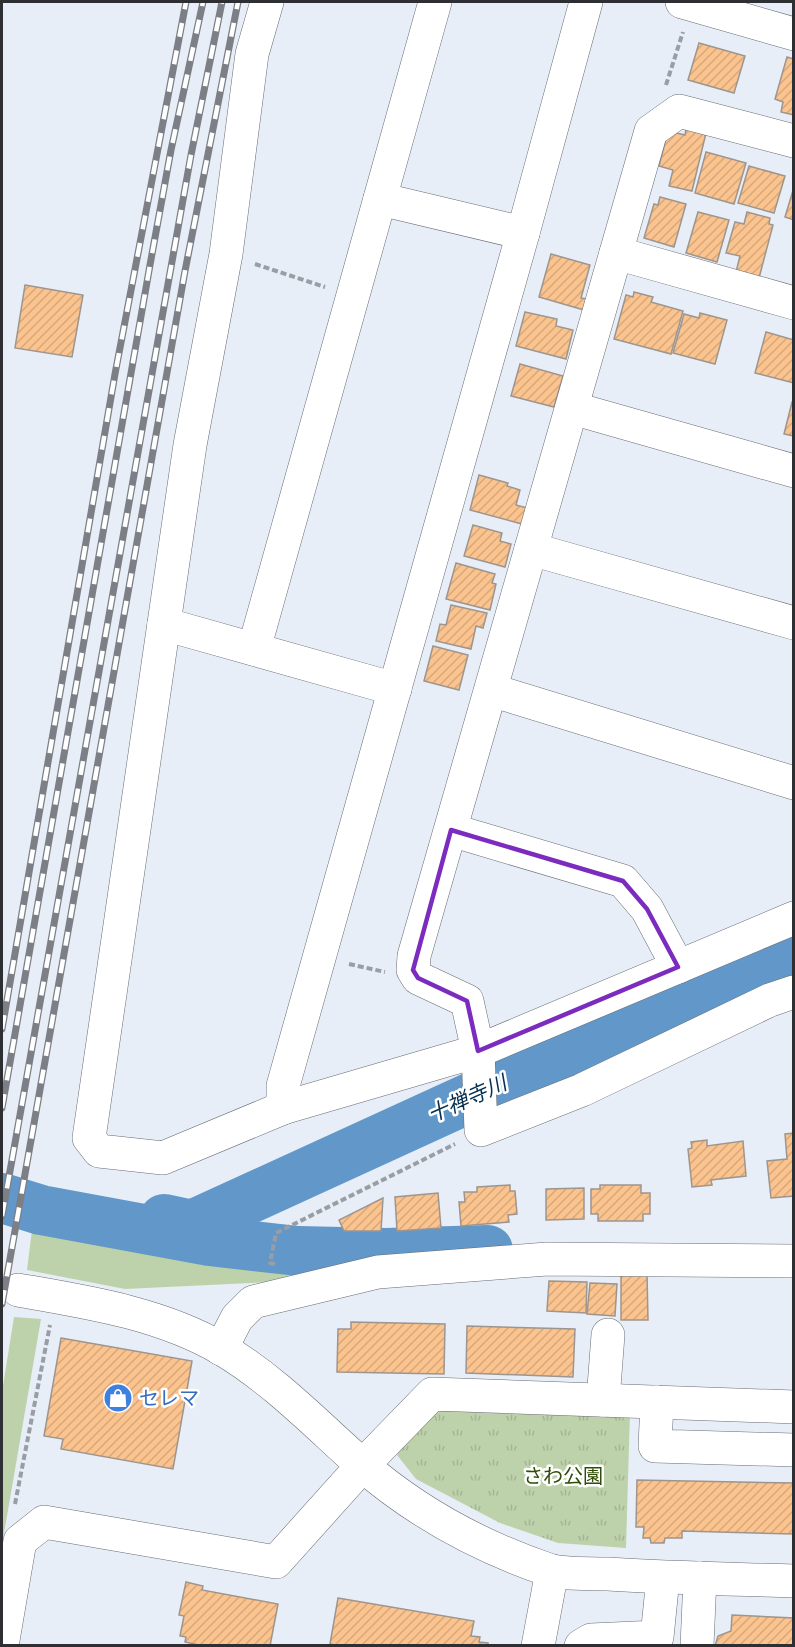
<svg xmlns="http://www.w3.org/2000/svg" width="795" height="1647" font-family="Lato,'Noto Sans JP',sans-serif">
<defs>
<pattern id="park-tufts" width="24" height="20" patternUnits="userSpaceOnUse" patternTransform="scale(1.5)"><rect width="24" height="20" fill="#bdd2ab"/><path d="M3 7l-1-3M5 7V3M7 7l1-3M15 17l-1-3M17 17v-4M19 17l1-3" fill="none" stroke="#a3b594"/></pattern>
<pattern id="building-hatch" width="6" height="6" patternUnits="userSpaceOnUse" patternTransform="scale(1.5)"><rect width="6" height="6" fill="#fbc38e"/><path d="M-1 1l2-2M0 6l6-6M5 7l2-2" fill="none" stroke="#d7a87b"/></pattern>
</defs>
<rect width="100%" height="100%" fill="#e8eef7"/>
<!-- grass -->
<g fill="#bdd2ab">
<path d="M32,1230l224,39 58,3v8l-189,9 -98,-19z"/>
<path d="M14,1317l27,2 -39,226v-153z"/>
</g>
<!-- park -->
<path fill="url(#park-tufts)" d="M454,1407l176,5 -4,136 -68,-5 -58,-20 -84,-44 -19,-24 26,-38z"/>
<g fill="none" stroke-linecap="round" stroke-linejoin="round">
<!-- river -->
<g stroke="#6198c9" stroke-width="50">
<path d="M2,1198l39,12 168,31 89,10 88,2 102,-3"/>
<path d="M164,1219l28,6 317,-145 285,-120"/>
</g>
</g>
<!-- building -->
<g fill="url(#building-hatch)" stroke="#9d958e" stroke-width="1.5">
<path d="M699,43l46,13 -11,37 -46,-13z"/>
<path d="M787,57l7,2v56l-13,-3 2,-10 -8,-3z"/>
<path d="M686,129l20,4 -14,58 -23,-5 4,-16 -14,-4 9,-35 17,4z"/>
<path d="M706,152l40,11 -12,41 -39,-11z"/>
<path d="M749,166l36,10 -11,37 -36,-10z"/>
<path d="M794,187v33l-9,-3z"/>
<path d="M660,197l26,7 -12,43 -30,-9 10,-34 4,1z"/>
<path d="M698,212l31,8 -12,42 -31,-9z"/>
<path d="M747,212l23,6 -1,6 4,1 -14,53 -23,-6 4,-16 -14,-3 9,-31 9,2z"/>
<path d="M551,254l39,11 -9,33 6,1 -3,11 -45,-13z"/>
<path d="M25,285l58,10 -11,62 -57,-9z"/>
<path d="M634,292l19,5 -2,5 32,9 -12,43 -57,-15 12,-44 7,2z"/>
<path d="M525,312l32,7 -1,7 17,4 -7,29 -50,-13z"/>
<path d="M700,313l27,7 -12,44 -42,-11 11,-39 15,4z"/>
<path d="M766,332l28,8v43l-39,-10z"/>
<path d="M520,364l43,12 -9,31 -43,-11z"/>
<path d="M792,402h2v34l-10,-2z"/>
<path d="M479,475l29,8 -1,3 13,4 -4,15 11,3 -5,16 -52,-14z"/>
<path d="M473,525l29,8 -2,8 11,3 -6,23 -41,-11z"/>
<path d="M456,563l39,11 -3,9 4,1 -6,26 -44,-11z"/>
<path d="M451,605l36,8 -4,15 -7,-2 -5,23 -35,-8 4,-17 6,1z"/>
<path d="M433,646l35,9 -9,35 -35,-9z"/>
<path d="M794,1133v63l-23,2 -4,-37 20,-2 -2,-25z"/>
<path d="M707,1140v6l36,-5 3,35 -35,4 1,5 -20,2 -4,-38 4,-1 -1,-6z"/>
<path d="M510,1185v6h5l2,23 -9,1 1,7 -48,4 -2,-24h6l-1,-10h13v-5z"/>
<path d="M600,1185h41v8h9v21h-7v7h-45v-7h-7v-25h9z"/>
<path d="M584,1188v31l-38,1v-31z"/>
<path d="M438,1193l3,35 -44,3 -2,-34z"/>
<path d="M383,1198l-2,33h-37l-5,-11z"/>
<path d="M621,1273h26l1,47h-27z"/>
<path d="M549,1281l38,1 -1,31 -39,-2z"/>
<path d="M590,1283l27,1 -2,32 -28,-2z"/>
<path d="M351,1322l94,2 -1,50 -107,-2 1,-43h13z"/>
<path d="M467,1326l108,3 -2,48 -107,-4z"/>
<path d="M61,1338l131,23 -19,108 -112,-20 2,-10 -19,-3z"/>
<path d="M637,1480l157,3v51l-112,-3v7h-17l-1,5h-13l-1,-5h-7l1,-11h-8z"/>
<path d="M186,1582l17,4 -1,4 76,14 -8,42h-67l-18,-4 1,-5 -6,-1 4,-20 -5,-1z"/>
<path d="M338,1598l136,23 -3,15 9,1 -1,5 9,1v3h-148l-10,-2z"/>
<path d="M732,1615l62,3v28h-79l3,-10 13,-5z"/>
</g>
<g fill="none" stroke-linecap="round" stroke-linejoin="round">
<!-- minor casing -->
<g stroke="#676c74" stroke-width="34">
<g id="minor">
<path d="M267,2l-15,52 -26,200 -36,191 -101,693 10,13 64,7 120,-50 195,-57 316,-133"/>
<path d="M682,2l112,32"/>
<path d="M794,141l-115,-30 -28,20 -237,825 -1,14 5,8 49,23 11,50 3,79 101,-40 188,-90 24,-8"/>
<path d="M380,199l143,34"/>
<path d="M616,253l178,50"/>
<path d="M572,408l222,63"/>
<path d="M531,549l263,74"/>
<path d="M164,624l231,65"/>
<path d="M254,649l181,-647"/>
<path d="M491,690l303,93"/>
<path d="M451,830l172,51 24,28 31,58"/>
<path d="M283,1108v-22l240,-853 63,-231"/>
<path d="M18,1290c69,12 142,23 204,59 52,31 94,75 139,115 54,47 120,83 188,106 16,5 42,3 59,4 62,4 124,5 186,7"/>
<path d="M221,1349l16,-31 16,-16 125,-30 169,-13 247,2"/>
<path d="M603,1400l5,-65"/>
<path d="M657,1402l-2,44 139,4"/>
<path d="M2,1646l18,-105 24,-19 232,40 87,-97 69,-71 362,13"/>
<path d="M538,1646l14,-75"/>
<path d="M581,1646l10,-6 66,-3 6,-59"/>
<path d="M697,1646l3,-68"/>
</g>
</g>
<!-- path -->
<g stroke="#999da4" stroke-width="4" stroke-dasharray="6 3" stroke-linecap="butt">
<path d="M666,85l17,-53"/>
<path d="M255,264l70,23"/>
<path d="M349,964l36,8"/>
<path d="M275,1264l-5,-1 6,-30 179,-89"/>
<path d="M15,1504l35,-179"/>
</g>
<!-- minor -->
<use href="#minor" stroke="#fff" stroke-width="33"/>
<!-- rail casing -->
<g stroke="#7c7f85" stroke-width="7">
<g id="rail">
<path d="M2,1029l113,-655 71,-372"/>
<path d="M2,1108l148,-843 21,-115 32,-148"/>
<path d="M2,1216l189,-1061 31,-153"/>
<path d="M2,1304l183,-1033 53,-269"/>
</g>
</g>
<!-- rail -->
<use href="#rail" stroke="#fff" stroke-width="4.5" stroke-dasharray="14" stroke-linecap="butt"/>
</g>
<!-- marked area -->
<path fill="none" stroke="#7b2cbf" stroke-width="4.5" stroke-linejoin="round" d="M451,830l172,51 24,28 31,58 -200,84 -11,-50 -49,-23 -5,-8z"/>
<!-- icons -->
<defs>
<g id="shop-disc" transform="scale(1.5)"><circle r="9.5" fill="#3f7fe0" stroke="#fff"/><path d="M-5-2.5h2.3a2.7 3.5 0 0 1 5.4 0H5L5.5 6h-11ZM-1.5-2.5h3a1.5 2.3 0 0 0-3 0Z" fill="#fff"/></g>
</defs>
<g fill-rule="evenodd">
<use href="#shop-disc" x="118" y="1398"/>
</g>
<g text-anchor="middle" stroke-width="5" stroke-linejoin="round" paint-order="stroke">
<!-- shop labels -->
<g font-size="20" fill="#366cbe" stroke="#fff" text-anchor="start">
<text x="139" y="1405">セレマ</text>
</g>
<!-- park labels -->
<g font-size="20" fill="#2f4d07" stroke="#fff">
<text x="563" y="1483">さわ公園</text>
</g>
<!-- water labels -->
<g font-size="21" font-style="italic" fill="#053051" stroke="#fff">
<text transform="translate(467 1099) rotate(-24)" y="7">十禅寺川</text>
</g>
</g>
<!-- border -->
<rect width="795" height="1647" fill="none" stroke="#2d2f33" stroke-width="6"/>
</svg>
